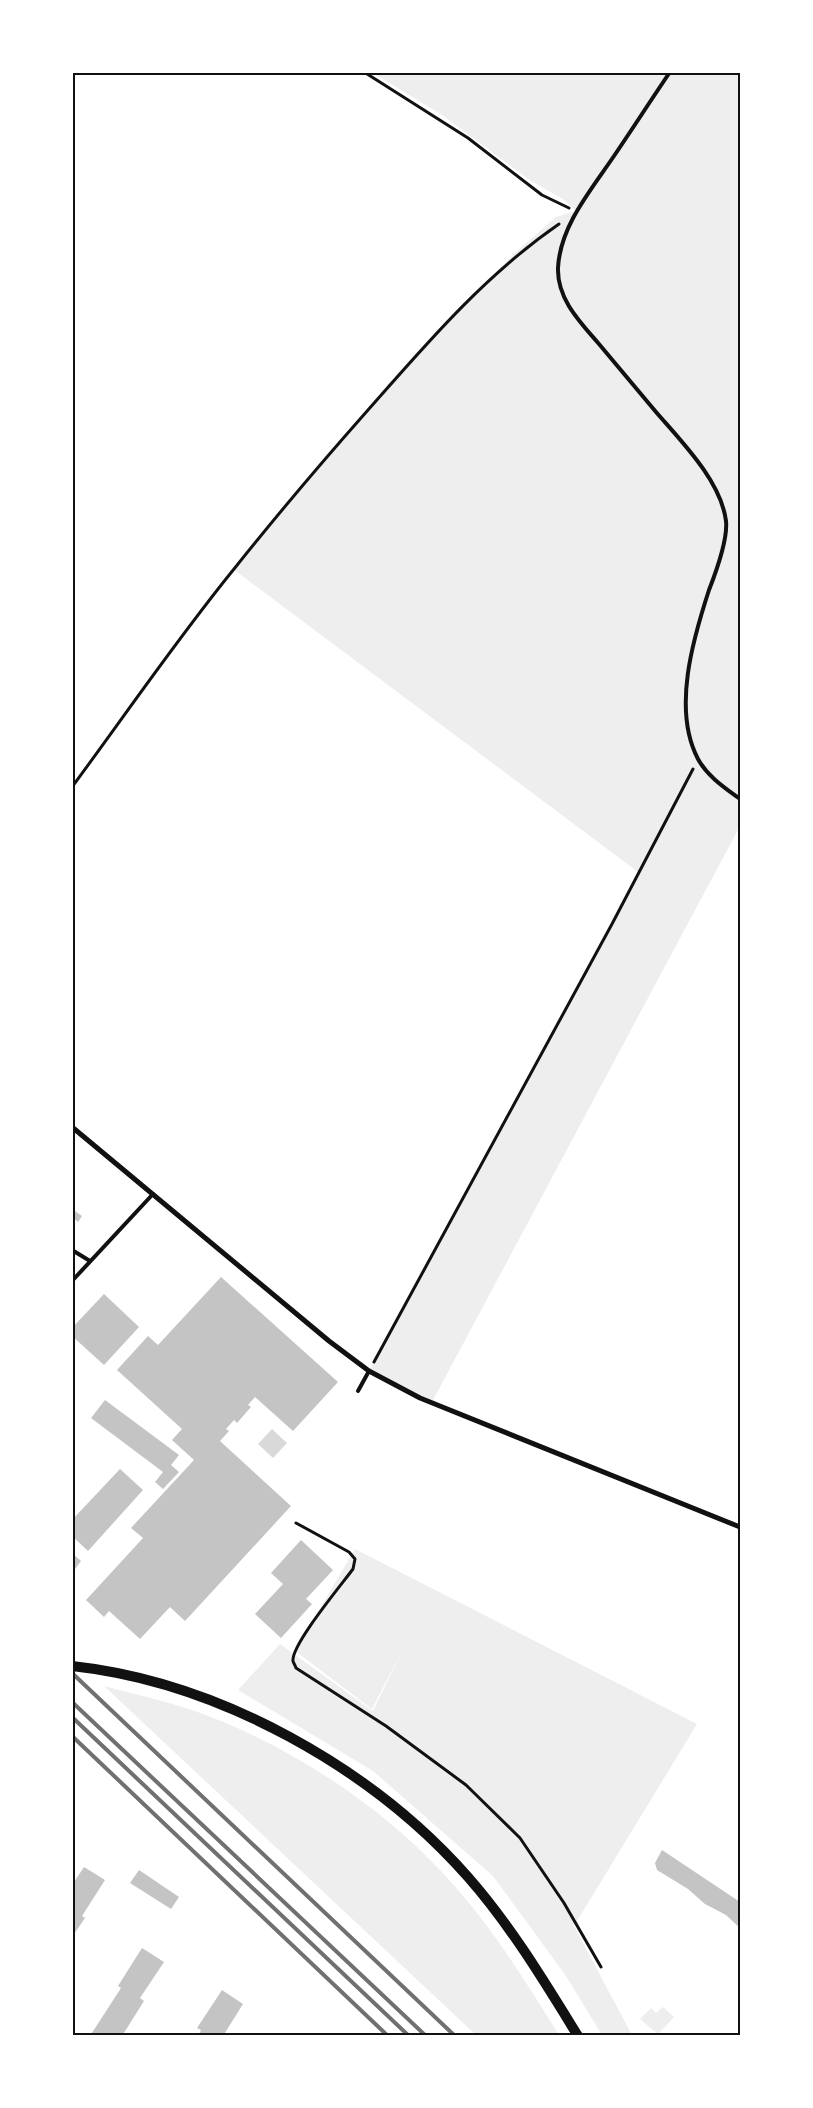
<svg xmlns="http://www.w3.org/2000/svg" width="813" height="2108" font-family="Signika,sans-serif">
<rect width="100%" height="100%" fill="#fff"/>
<!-- green -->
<g fill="#eee">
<path d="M373,73h367v753l-308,576 -63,-31 243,-447 26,-52 -405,-303 74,-89 135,-154 74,-74 40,-35 20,-6 -13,-12 -32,-18 -89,-66z"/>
<path d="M355,1549l342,175 -123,202 58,109h-30l-36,-59 -73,-100 -120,-105 -135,-81 42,-46 93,67 30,-62 -31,60 -77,-58z"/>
<path d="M104,1686c30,8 61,15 91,25 96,34 197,101 263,179 39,45 70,95 101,145h-83z"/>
<path d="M663,2007l11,10 -16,17 -18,-15 11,-11 5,5z"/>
</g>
<!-- water -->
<path fill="#d9d9d9" d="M272,1429l15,14 -14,15 -15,-14z"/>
<!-- building -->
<g fill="#c4c4c4">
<path d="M72,1209l10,7 -4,6 -6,-5z"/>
<path d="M221,1277l117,105 -45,49 -38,-34 -7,8 3,2 -14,16 -3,-3 -8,9 3,2 -9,10 71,65 -106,115 -15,-14 -30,32 -31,-28 -5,6 -18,-17 57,-62 -12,-10 63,-68 -22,-20 10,-11 -65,-59 31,-34 10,9z"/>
<path d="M104,1294l35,33 -35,38 -32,-29v-8z"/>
<path d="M105,1400l74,55 -8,10 8,7 -16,17 -8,-7 8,-10 -72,-54z"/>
<path d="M120,1469l23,21 -55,61 -16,-15v-16z"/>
<path d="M301,1540l32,30 -27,29 6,5 -31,34 -26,-24 28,-30 -12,-11z"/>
<path d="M72,1553l9,8 -9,12z"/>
<path d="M662,1850l78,52v26l-14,-13 -21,-11 -17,-15 -31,-19 -2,-7z"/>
<path d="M84,1867l21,13 -23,36 3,2 -13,19v-52z"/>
<path d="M139,1870l40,27 -8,12 -41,-26z"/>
<path d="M142,1948l22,14 -24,36 4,3 -22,35h-32l31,-48 -3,-2z"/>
<path d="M222,1990l21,14 -20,32h-25l3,-6 -4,-2z"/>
</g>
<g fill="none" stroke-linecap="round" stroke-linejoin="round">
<!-- path -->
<g stroke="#111" stroke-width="3">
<path d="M364,72l104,66 74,57 27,13"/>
<path d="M72,787c54,-73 105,-148 162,-218 43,-54 88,-107 134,-159 59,-67 117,-135 191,-186"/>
<path d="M374,1362l238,-438 81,-155"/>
<path d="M296,1523l53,29 6,7 -2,10c-11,15 -62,76 -60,92 0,1 3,6 3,7l90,58 80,59 54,53 44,65 37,64"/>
</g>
<!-- service -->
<g stroke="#111" stroke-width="4">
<path d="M670,72c-19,28 -37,56 -56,84 -23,34 -54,70 -56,112 -1,31 22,54 41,76 19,23 38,45 57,68 25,29 65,69 70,109 2,19 -10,51 -17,69 -16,49 -37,120 -11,169 9,17 27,29 42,40"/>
<path d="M72,1250l18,11"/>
<path d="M72,1281l81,-87"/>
<path d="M72,1359h1"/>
<path d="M358,1391l11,-20"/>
</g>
<!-- minor -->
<path stroke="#111" stroke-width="5" d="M72,1127l257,214 40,30 51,27 320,129"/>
<!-- secondary -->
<path stroke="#111" stroke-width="10" d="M72,1666c147,16 300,102 396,211 43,49 76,104 110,159"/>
<!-- rail -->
<g stroke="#707070" stroke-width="4">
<path d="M72,1673l383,363"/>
<path d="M72,1702l354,334"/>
<path d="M72,1717l337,319"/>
<path d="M72,1736l316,300"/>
</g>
</g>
<!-- border -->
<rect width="813" height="2108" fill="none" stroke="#ffffff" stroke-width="148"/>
<rect x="74" y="74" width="665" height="1960" fill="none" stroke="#111" stroke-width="2"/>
</svg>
